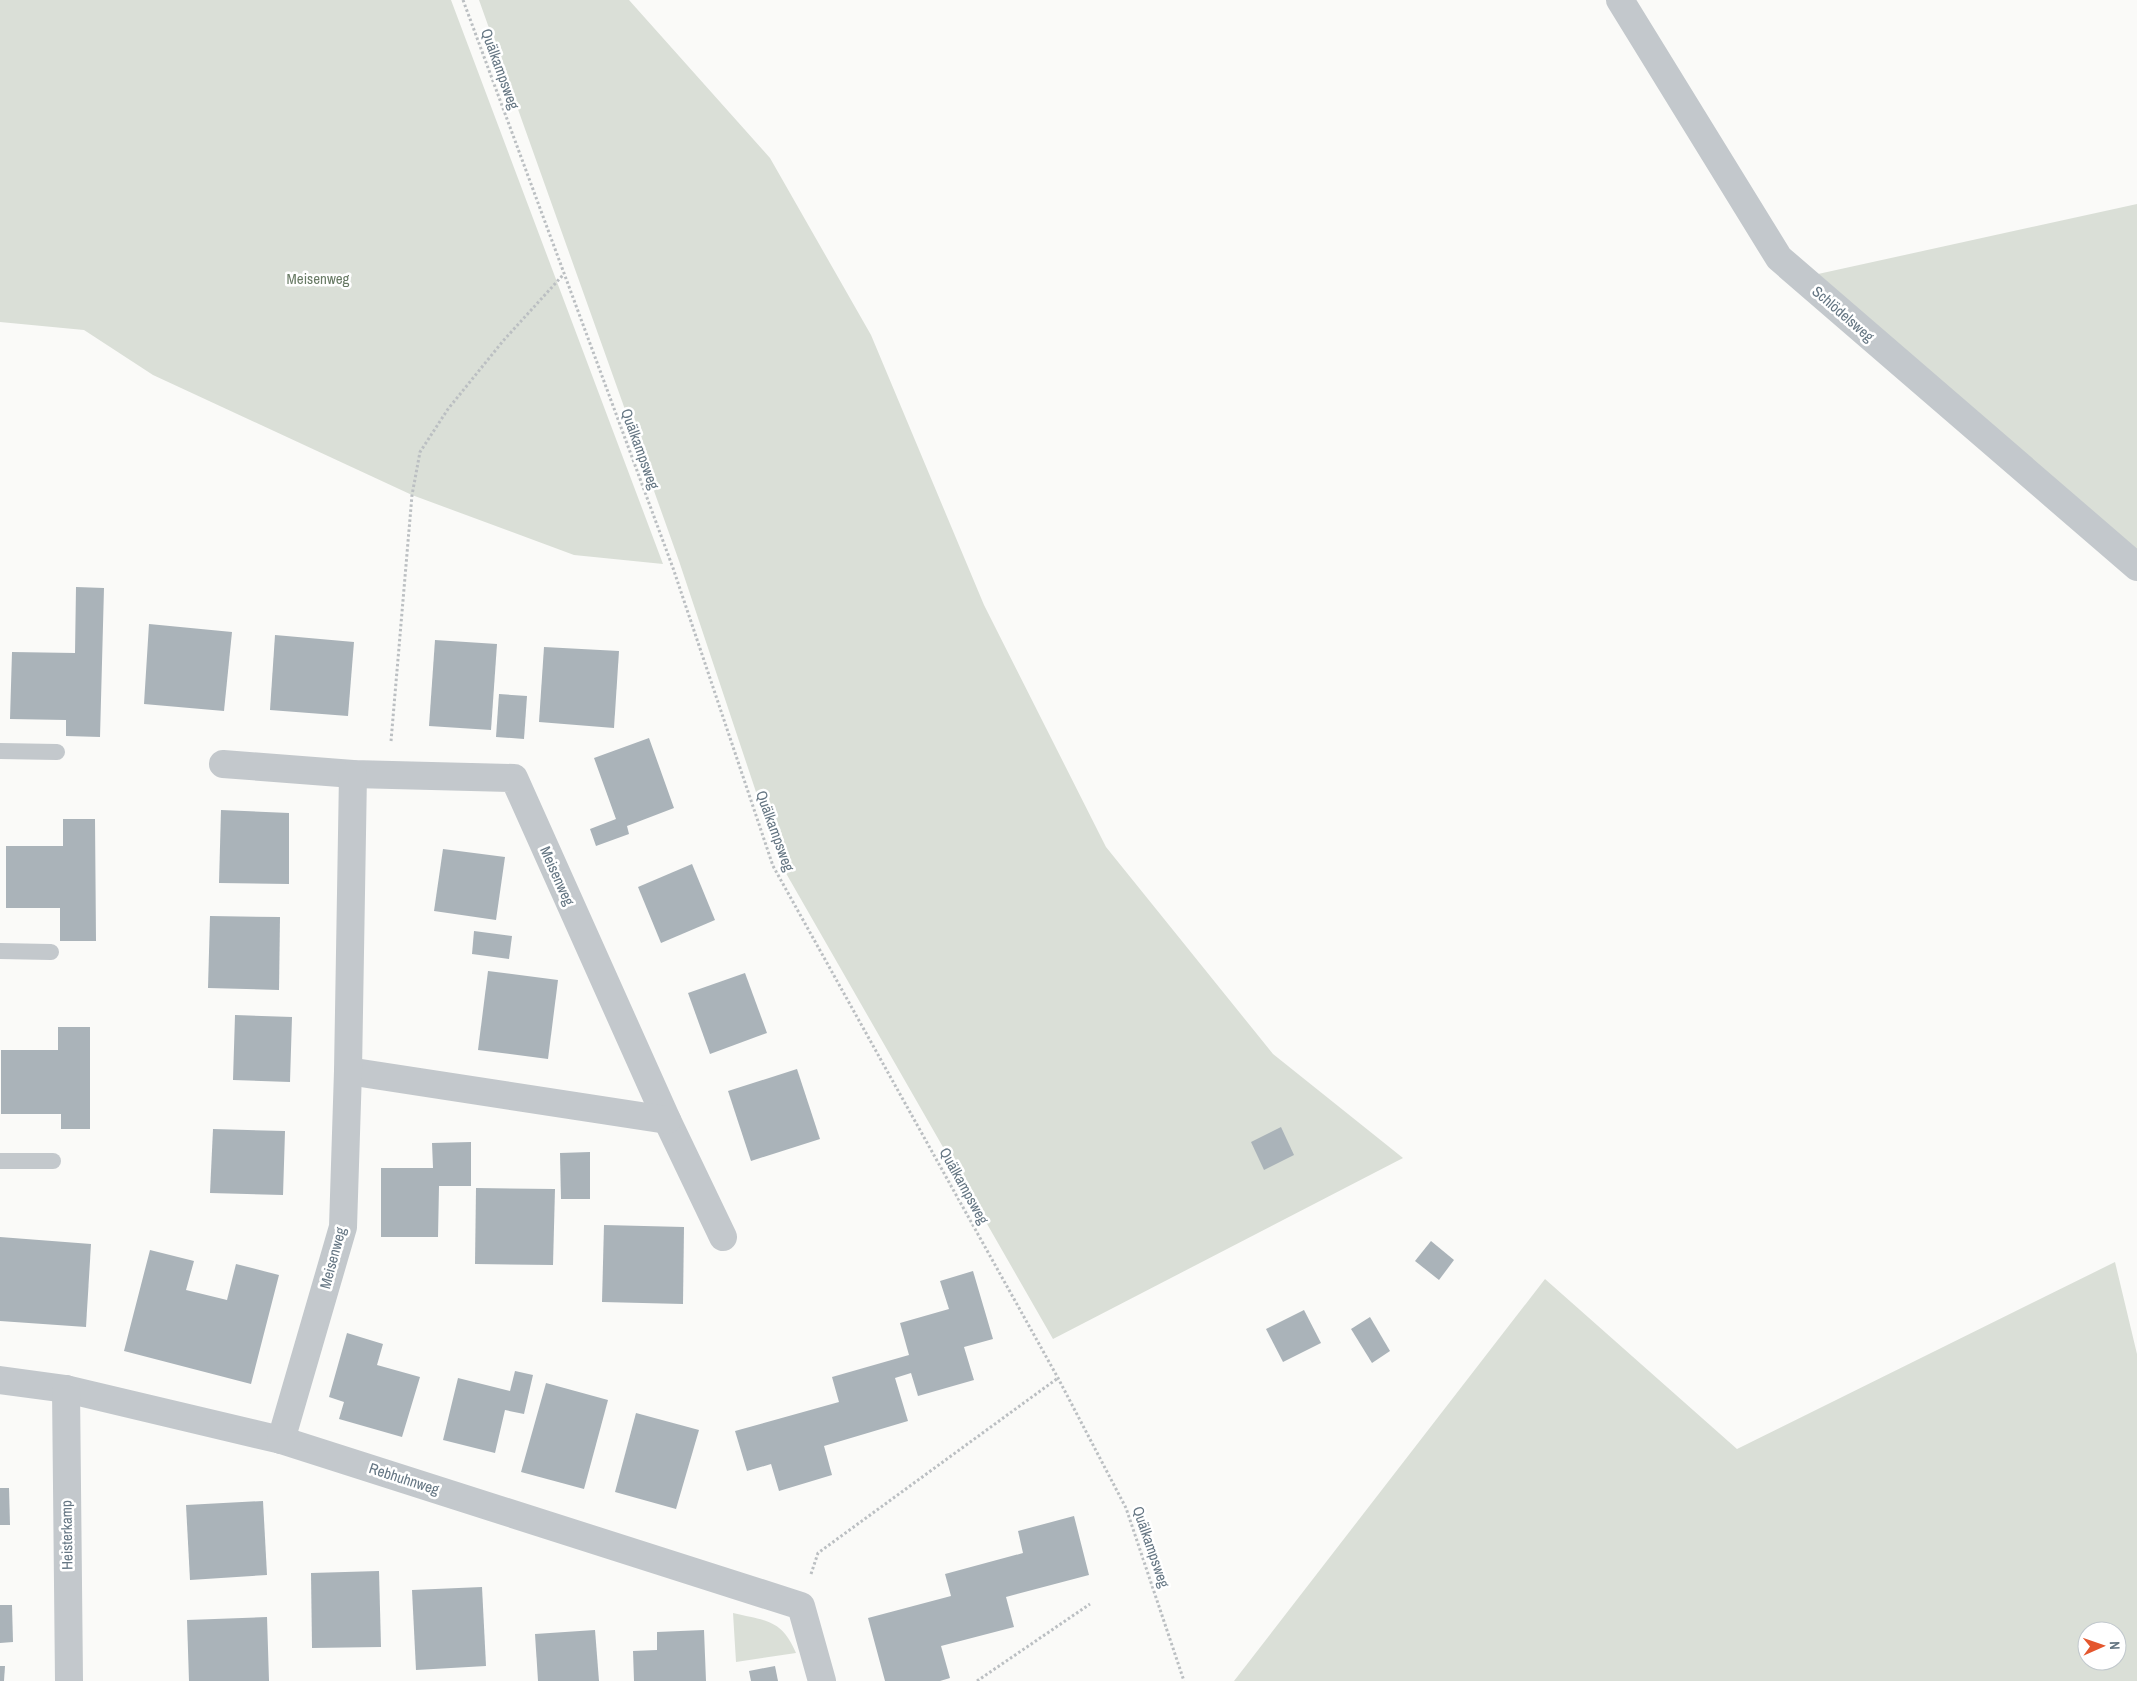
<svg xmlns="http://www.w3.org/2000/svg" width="2137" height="1681" font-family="'Archivo Narrow',sans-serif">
<rect width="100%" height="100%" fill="#fafaf8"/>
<!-- green -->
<g fill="#dadfd7" fill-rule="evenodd">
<path d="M0,0h451l212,564 -89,-9 -162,-60 -259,-120 -69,-45 -84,-8z"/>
<path d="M479,0h150l141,158 101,177 113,270 122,242 167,207 130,104 -350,181 -274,-478 -100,-300z"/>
<path d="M2137,204v347l-319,-277z"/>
<path d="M2115,1262l22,92v327h-903l311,-402 192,170zM2087,1631h30v30h-30z"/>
<path d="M733,1613c33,8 49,6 63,40l-60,9z"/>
</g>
<!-- building -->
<g fill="#aab3b9">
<path d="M76,587l28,1 -4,149 -34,-1v-16l-56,-1 2,-67 63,1z"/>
<path d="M149,624l83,8 -8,79 -80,-7z"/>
<path d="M275,635l79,7 -6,74 -78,-6z"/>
<path d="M435,640l62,4 -6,86 -62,-4z"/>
<path d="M544,647l75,4 -5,77 -75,-6z"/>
<path d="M499,694l28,2 -3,43 -28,-2z"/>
<path d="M649,738l25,70 -47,18 2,8 -33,12 -6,-17 26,-10 -22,-61z"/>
<path d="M221,810l68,3v71l-70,-1z"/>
<path d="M63,819h32l1,122h-36v-33h-54v-62h57z"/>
<path d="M443,849l62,8 -9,63 -62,-9z"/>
<path d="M692,864l23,56 -54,23 -23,-56z"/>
<path d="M210,916l70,1 -1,73 -71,-2z"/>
<path d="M474,931l38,5 -3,23 -37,-5z"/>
<path d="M488,971l70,9 -10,79 -70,-9z"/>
<path d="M745,973l22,60 -57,21 -22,-61z"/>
<path d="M235,1015l57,2 -2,65 -57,-2z"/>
<path d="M58,1027h32v102h-29v-15h-60v-64h57z"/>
<path d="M797,1069l23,70 -69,22 -23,-70z"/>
<path d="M1281,1127l13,28 -30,15 -13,-28z"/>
<path d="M213,1129l72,2 -2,64 -73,-2z"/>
<path d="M471,1142v44h-32l-1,51h-57v-69h52l-1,-25z"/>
<path d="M590,1152v47h-29l-1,-46z"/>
<path d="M476,1188l79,1 -2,76 -78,-1z"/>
<path d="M604,1225l80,2 -1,77 -81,-2z"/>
<path d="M0,1237l91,7 -5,83 -86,-6z"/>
<path d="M1431,1241l23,19 -15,20 -24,-19z"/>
<path d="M150,1250l44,11 -8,29 41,10 9,-36 43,11 -28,109 -127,-33z"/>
<path d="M973,1271l20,68 -29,8 10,33 -56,16 -7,-23 -16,5 13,43 -84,25 8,29 -53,16 -8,-27 -24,7 -12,-40 104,-29 -7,-25 77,-22 -9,-32 49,-14 -9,-28z"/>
<path d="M1304,1310l17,33 -38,19 -17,-33z"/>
<path d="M1370,1317l20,34 -18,12 -21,-34z"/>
<path d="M347,1333l36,11 -6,21 43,12 -18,60 -63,-18 5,-17 -15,-5z"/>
<path d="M515,1371l18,4 -9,39 -19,-4 -10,43 -52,-13 15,-62 52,13z"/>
<path d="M546,1383l62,17 -24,89 -63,-17z"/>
<path d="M636,1413l63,17 -23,79 -61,-17z"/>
<path d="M0,1488h9l1,37h-10z"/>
<path d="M263,1501l4,74 -77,5 -4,-75z"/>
<path d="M1074,1516l15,59 -83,22 8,30 -73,19 9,32 -10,3h-55l-17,-63 83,-22 -6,-22 78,-21 -5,-22z"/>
<path d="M379,1571l2,76 -69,1 -1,-75z"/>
<path d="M482,1587l4,79 -70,4 -4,-80z"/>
<path d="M0,1605h12l1,37 -13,1z"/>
<path d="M267,1617l2,64h-80l-2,-61z"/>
<path d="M595,1630l4,51h-61l-3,-47z"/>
<path d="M704,1630l2,51h-72l-1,-30 24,-1v-18z"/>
<path d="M0,1666h5l-1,15h-4z"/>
<path d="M775,1666l3,15h-27l-2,-10z"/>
</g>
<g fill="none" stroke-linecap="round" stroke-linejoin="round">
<!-- path -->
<g stroke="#bbbfc2" stroke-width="3" stroke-dasharray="2.5 2.5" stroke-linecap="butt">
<path d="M463,0l210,568 100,298 285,512 68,130 58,173"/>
<path d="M391,741l21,-246 8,-43 28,-43 55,-68 60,-66"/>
<path d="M811,1574l7,-21 240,-175"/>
<path d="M977,1681l113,-77"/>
</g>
<!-- service -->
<g stroke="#c3c8cc" stroke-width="16">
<path d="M0,751l57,1"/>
<path d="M0,951l51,1"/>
<path d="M0,1161h53"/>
</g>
<!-- minor -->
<g stroke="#c3c8cc" stroke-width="28">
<path d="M1620,0l159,258 358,309"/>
<path d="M223,764l130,10 161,4 153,342 56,117"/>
<path d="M348,1071l319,49"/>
<path d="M0,1380l66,9 215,51 520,166 21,75"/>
<path d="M66,1389l3,292"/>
<path d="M281,1440l62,-213 5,-156 5,-297"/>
</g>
</g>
<g text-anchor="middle" stroke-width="5" stroke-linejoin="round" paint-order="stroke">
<!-- street labels -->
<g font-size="15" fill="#657683" stroke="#fff">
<text transform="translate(500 69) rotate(70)" y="5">Quälkampsweg</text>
<text transform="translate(1843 314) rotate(41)" y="5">Schlödelsweg</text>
<text transform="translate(640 449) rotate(70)" y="5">Quälkampsweg</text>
<text transform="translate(775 831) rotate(70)" y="5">Quälkampsweg</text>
<text transform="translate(557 876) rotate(66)" y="5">Meisenweg</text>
<text transform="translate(964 1186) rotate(61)" y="5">Quälkampsweg</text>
<text transform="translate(333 1258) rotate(-75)" y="5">Meisenweg</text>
<text transform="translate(404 1479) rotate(18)" y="5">Rebhuhnweg</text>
<text transform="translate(67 1535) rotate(-91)" y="5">Heisterkamp</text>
<text transform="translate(1151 1547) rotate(71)" y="5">Quälkampsweg</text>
</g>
<!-- park labels -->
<g font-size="15" fill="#687a64" stroke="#fff">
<text x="318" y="284">Meisenweg</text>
</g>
</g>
<!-- north arrow -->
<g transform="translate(2102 1646) rotate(88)"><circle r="24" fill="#ffffff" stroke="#c1c8cd"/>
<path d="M0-4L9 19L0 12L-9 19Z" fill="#e4572e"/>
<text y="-8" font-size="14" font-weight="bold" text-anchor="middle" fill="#657683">N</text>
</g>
</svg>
